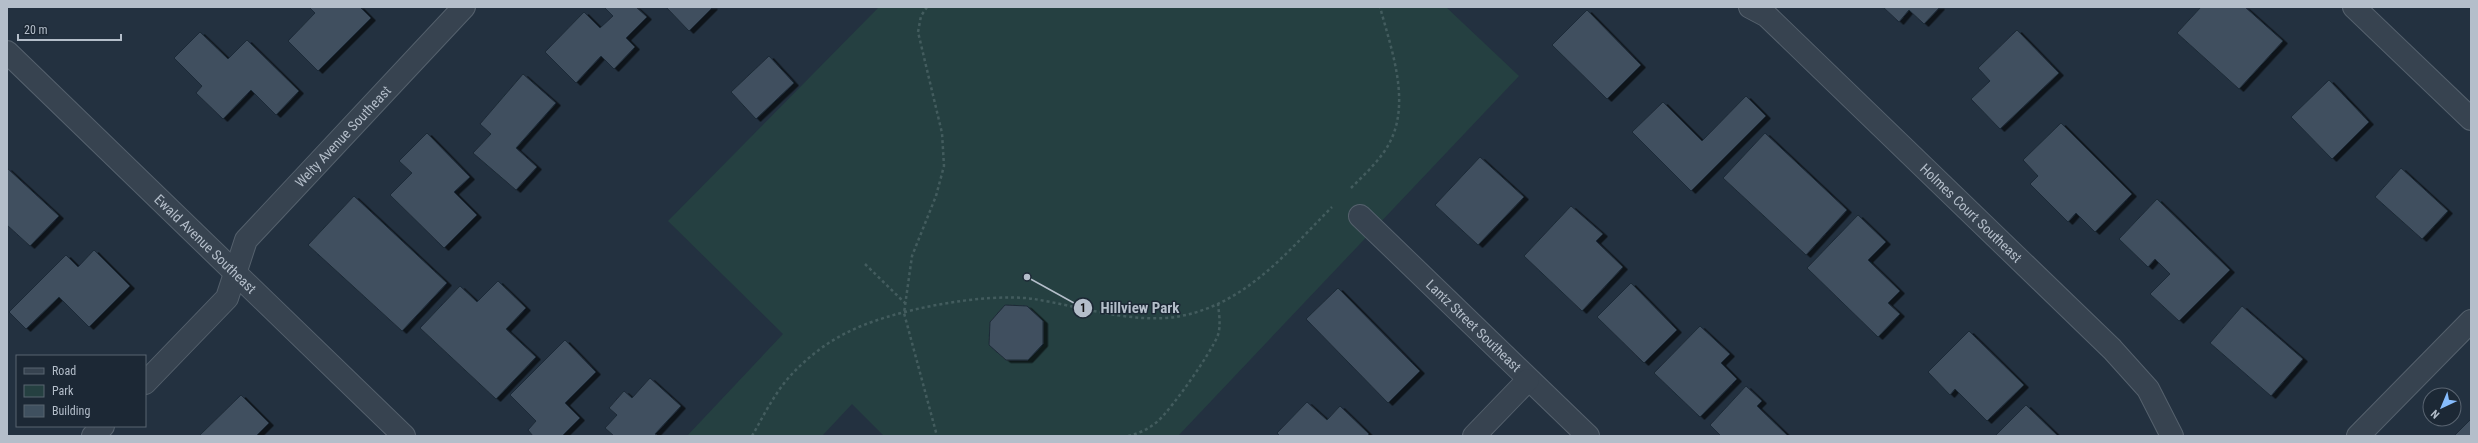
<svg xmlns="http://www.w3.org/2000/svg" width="2478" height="443" font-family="'Roboto Condensed',sans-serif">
<defs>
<filter id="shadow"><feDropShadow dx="4.5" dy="2.5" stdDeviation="0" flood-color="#0009"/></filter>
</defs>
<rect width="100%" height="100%" fill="#233140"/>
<!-- green -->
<path fill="#254041" d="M879,7H1446L1519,76L1178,436H884L852,404L822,436H687L783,334L668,221Z"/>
<!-- building -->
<path fill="#3f505f" stroke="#1e2a37" filter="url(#shadow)" d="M309,7H360L371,18L318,71L288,41L315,13Z
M604,7H636L647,17L626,38L635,47L614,69L601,56L576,83L545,52L584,12L600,28L613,16Z
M666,7H713L689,31Z
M1883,7H1940L1924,24L1909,10L1899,22Z
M2201,7H2245L2283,41L2239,89L2177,33Z
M1587,10L1641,65L1607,99L1552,45Z
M2017,30L2059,73L2000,129L1971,99L1990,81L1978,68Z
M200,32L228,59L247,40L299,91L276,115L251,90L223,119L196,93L202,86L174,58Z
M769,56L794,83L756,119L731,92Z
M523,74L556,103L516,148L537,167L516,190L473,153L491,134L480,124Z
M2329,80L2369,122L2332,159L2291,117Z
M1746,96L1766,116L1691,191L1632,132L1663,102L1702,141Z
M2061,123L2132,194L2095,232L2076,213L2068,222L2030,184L2038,176L2023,160Z
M427,133L470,177L454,192L477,215L444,248L390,195L412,173L399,161Z
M1765,133L1847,210L1806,255L1723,178Z
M1480,157L1524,197L1478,245L1435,205Z
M7,168L59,216L30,246L7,225Z
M2401,168L2448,211L2422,239L2375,197Z
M354,196L447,283L402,331L308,245Z
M2157,199L2230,270L2179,321L2150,294L2170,274L2155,259L2148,267L2119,239Z
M1571,206L1603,234L1596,241L1623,267L1582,311L1524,256Z
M1858,215L1886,242L1868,260L1900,291L1888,303L1900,314L1878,337L1807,268Z
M94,250L130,286L89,327L59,297L26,329L9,312L66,255L78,267Z
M498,281L526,308L506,329L536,357L496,399L420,328L460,286L477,302Z
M1631,283L1677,330L1644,363L1597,317Z
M1338,288L1420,371L1388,403L1306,319Z
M1005,305L1027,306L1043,321V344L1028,360H1006L989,345L990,322Z
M2242,306L2303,359L2271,396L2210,343Z
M1700,326L1730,354L1721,363L1737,379L1700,417L1654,373Z
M1969,331L2024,385L1987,421L1955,389L1950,395L1928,372Z
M565,340L596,372L565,403L580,418L562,436H533L528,430L536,421L510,395Z
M650,378L681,406L655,434L658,436H614L605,428L617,415L609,408L624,391L632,398Z
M1746,386L1762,401L1757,406L1788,436H1721L1710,425Z
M241,395L269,423L256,436H199Z
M1307,402L1327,420L1340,406L1369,434L1367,436H1280L1277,433Z
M2026,405L2058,436H1995Z
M2471,419V436H2454Z"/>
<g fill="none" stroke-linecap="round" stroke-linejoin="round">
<defs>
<g id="minor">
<path id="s1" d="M1750,7L1767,16L2112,349L2148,389L2172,436"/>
<path d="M2354,7L2471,119"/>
<path id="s2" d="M7,52L404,436"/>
<path id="s3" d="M1360,216L1588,436"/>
<path id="s4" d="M145,383L227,298L246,240L464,7"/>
<path d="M93,436L103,426"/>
<path d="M1474,436L1528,380"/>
<path d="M2358,436L2471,321"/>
</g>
</defs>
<!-- minor casing -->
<use href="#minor" stroke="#55616d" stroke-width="24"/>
<!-- path -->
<path stroke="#435c5e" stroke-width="2.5" stroke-dasharray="3 3" stroke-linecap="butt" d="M927,7L921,16L918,32L942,133L944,166L936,196L912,256L904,313L937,436
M1351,188C1363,176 1376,164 1386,149C1413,107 1392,52 1380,7
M865,264L905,303
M752,436C764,415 775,392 792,374C807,358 826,343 846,333C890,310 984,292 1034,299C1078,306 1136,325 1181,316C1247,303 1287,252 1332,207
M1128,436C1140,433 1149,429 1158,421C1173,407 1211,353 1218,335C1221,325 1219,314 1218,304"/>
<!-- minor -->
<use href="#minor" stroke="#374350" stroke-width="22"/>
</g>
<g text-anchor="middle" stroke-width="3" stroke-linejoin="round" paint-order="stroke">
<!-- street labels -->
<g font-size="14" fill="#b4beca" stroke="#1c2835">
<text dy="5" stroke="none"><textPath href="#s4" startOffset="321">Welty Avenue Southeast</textPath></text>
<text dy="5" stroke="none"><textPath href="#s1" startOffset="303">Holmes Court Southeast</textPath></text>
<text dy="5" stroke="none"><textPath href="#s2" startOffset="276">Ewald Avenue Southeast</textPath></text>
<text dy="5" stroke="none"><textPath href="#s3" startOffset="158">Lantz Street Southeast</textPath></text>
</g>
</g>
<!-- callouts -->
<path fill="none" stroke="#b4beca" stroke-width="1.5" d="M1027 277L1083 308"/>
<g fill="#b4beca" stroke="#1c2835" stroke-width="1.5">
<circle cx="1027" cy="277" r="4"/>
<circle cx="1083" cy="308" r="10"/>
</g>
<g font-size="12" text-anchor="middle" font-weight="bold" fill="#111">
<text x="1083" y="312">1</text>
</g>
<g font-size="15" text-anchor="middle" font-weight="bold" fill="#b4beca" stroke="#1c2835" stroke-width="3" stroke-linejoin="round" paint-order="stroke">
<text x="1140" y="313">Hillview Park</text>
</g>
<!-- border -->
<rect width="2478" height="443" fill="none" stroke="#b4beca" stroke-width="16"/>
<!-- legend -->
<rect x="16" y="355" width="130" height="72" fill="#1c2835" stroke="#596471"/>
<rect x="24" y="368" width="20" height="6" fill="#374350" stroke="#596471"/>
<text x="52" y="375" font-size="12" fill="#b4beca">Road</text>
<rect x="24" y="385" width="20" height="12" fill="#254041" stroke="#596471"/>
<text x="52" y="395" font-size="12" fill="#b4beca">Park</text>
<rect x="24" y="405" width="20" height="12" fill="#3f505f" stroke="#596471"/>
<text x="52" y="415" font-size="12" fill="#b4beca">Building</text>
<!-- north arrow -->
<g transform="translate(2442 407) rotate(224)"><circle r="19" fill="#1c2835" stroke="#596471"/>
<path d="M0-3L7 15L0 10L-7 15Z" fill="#86bcfd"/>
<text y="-6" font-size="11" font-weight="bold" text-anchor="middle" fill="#b4beca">N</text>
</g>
<!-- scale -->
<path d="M18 34v6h103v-6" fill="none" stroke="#b4beca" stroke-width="2"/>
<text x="24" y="34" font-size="12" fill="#b4beca" stroke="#1c2835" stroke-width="3" paint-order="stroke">20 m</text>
</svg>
